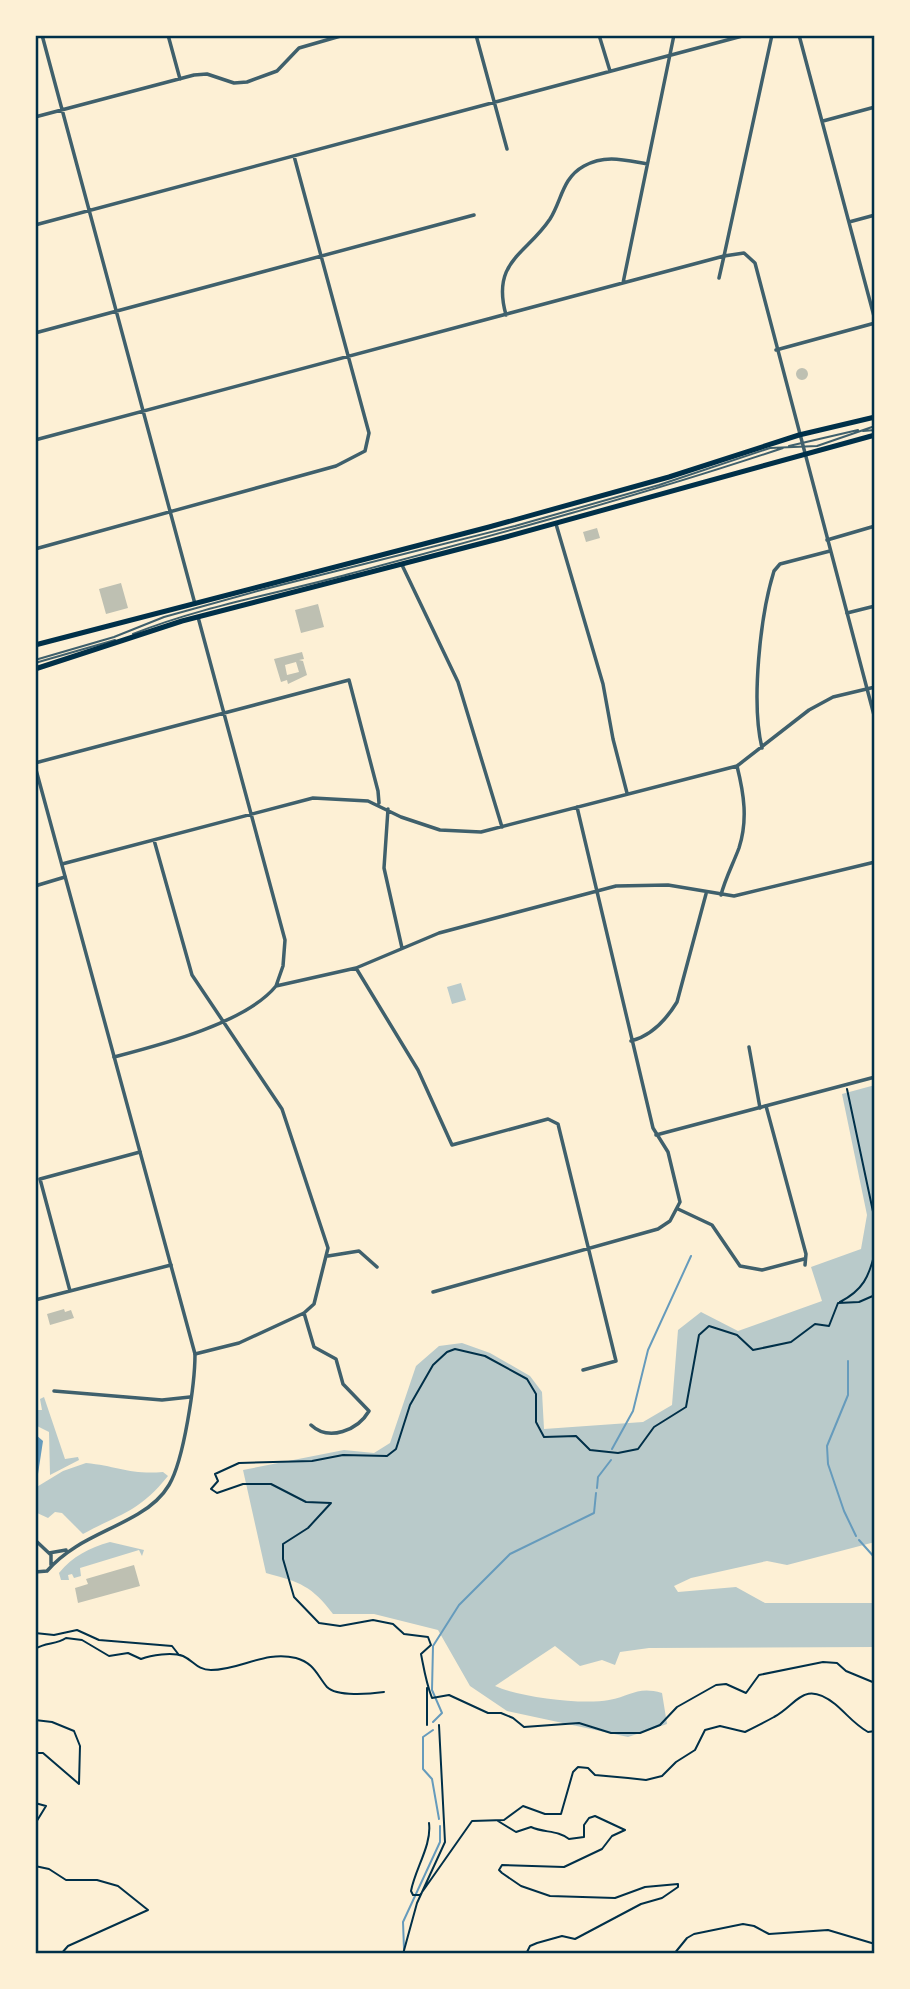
<svg xmlns="http://www.w3.org/2000/svg" width="910" height="1989" font-family="'DejaVu Sans',sans-serif">
<rect width="100%" height="100%" fill="#fdf0d5"/>
<!-- green -->
<path fill="#b9caca" d="M461,983L466,1000L452,1004L447,987Z
M875,1085V1542L787,1565L767,1561L691,1578L674,1586L678,1592L736,1587L765,1603H875V1647L649,1648L620,1652L615,1665L602,1660L580,1666L555,1646L495,1686C519,1697 581,1705 609,1700C632,1696 637,1686 662,1693L667,1724L628,1737L507,1711L470,1686L438,1630L374,1614H333C312,1586 300,1582 266,1573L243,1470L344,1450L374,1453L390,1443L416,1366L439,1346L462,1343L490,1353L530,1376L542,1392L544,1429L643,1422L672,1405L678,1330L701,1312L738,1331L822,1301L811,1267L861,1249L867,1215L842,1094Z
M44,1397L65,1459L78,1457L79,1460L50,1475L49,1432L35,1425V1410H42L40,1399Z
M86,1463C117,1466 131,1475 163,1472L168,1476C138,1513 121,1513 83,1534L62,1513L55,1512L48,1518L35,1512V1488L63,1471Z
M110,1542L144,1550L142,1556L139,1550L80,1568L81,1576L74,1578L72,1574L68,1575L69,1580H61L59,1573C73,1556 89,1548 110,1542Z"/>
<!-- water -->
<path fill="#669bbc" d="M35,1434L43,1441L38,1474L35,1475Z"/>
<g fill="none" stroke-linecap="round" stroke-linejoin="round">
<!-- stream -->
<path stroke="#669bbc" stroke-width="2" d="M848,1361V1395L827,1446L828,1464L844,1511L856,1536
M612,1449L633,1411L648,1350L691,1256
M597,1488L598,1477L611,1460
M859,1540L875,1558
M433,1722L442,1713L432,1690L433,1646L459,1605L510,1554L594,1513L596,1493
M433,1730L423,1737V1769L432,1779L439,1819
M404,1949L403,1922L440,1842V1826"/>
</g>
<!-- building -->
<path fill="#bec0b2" fill-rule="evenodd" d="M796 374a6 6 0 1 1 12 0a6 6 0 1 1-12 0Z
M597,528L600,538L586,542L583,532Z
M121,583L128,608L106,614L99,589Z
M318,604L324,627L301,633L295,610Z
M302,652L304,659L299,660L303,661L307,675L288,684L287,680L281,682L274,659ZM296,662L299,672L287,675L285,665Z
M64,1309L65,1312L71,1310L74,1318L50,1325L47,1314Z
M134,1565L140,1586L78,1603L75,1588L88,1584L86,1579Z"/>
<g fill="none" stroke-linecap="round" stroke-linejoin="round">
<!-- path -->
<path stroke="#003049" stroke-width="2" d="M847,1089L875,1221V1241
M875,1295L859,1302L838,1303L829,1326L815,1324L791,1342L753,1350L737,1335L709,1326L699,1335L686,1407L654,1427L638,1449L618,1453L590,1450L576,1436L544,1437L536,1422V1394L527,1379L485,1356L455,1349L447,1352L433,1365L410,1405L396,1449L387,1456L343,1455L312,1461L239,1463L215,1474L218,1481L211,1489L217,1493L243,1484H271L306,1502L331,1503L308,1528L283,1544V1559L294,1597L319,1623L340,1626L373,1620L393,1624L404,1634L428,1637L431,1645L421,1654C424,1669 426,1683 432,1698L449,1695L488,1713H501L513,1718L524,1727L579,1723L611,1733H640L660,1725L677,1707L716,1685L726,1684L746,1693L759,1675L823,1662L837,1663L846,1671L875,1683
M840,1302C863,1290 869,1277 875,1252
M35,1633L54,1635L77,1630L99,1640L172,1646L179,1655
M35,1649C46,1642 56,1645 66,1638L82,1640L109,1656L128,1653L141,1659C151,1655 172,1652 183,1656C194,1661 197,1670 211,1670C241,1670 265,1650 296,1658C314,1663 317,1675 327,1687C337,1697 370,1694 384,1692
M35,1720L52,1722L74,1731L80,1746L79,1784L43,1753H35
M427,1725V1688
M35,1803L46,1806L35,1824
M498,1821L516,1832L531,1827C544,1833 558,1830 569,1839L584,1837V1825L589,1818L595,1816L625,1830L612,1836L602,1849L564,1867L502,1865L499,1870L502,1873L521,1886L550,1896L615,1898L645,1887L678,1884V1887L662,1898L641,1904L575,1939L562,1936L537,1943L530,1946L526,1954
M429,1823C432,1845 415,1869 411,1891L413,1895H420L472,1821L504,1820L523,1806L545,1814H561L573,1772L578,1767L588,1768L595,1775L628,1778L646,1780L662,1776L676,1762L695,1750L705,1730L720,1726L745,1732C755,1727 765,1722 774,1717C797,1705 803,1679 835,1704C847,1714 854,1724 868,1732L875,1731
M35,1866L49,1869L66,1880H97L118,1886L148,1910L68,1946L61,1954
M403,1954L417,1903L445,1842L439,1725
M674,1954L687,1938L694,1934L743,1924L754,1926L769,1934L828,1930L875,1944"/>
<!-- service -->
<path stroke="#3f606c" stroke-width="2" d="M863,431L875,430
M789,446L858,430
M133,634C203,606 276,594 349,574C494,535 640,496 783,448
M35,660L114,637L164,617L265,589L515,526L659,485L770,448L817,446L875,426
M35,663L115,640"/>
<!-- minor -->
<path stroke="#3f606c" stroke-width="3.5" d="M42,35L195,604
M168,35L180,79
M476,35L507,149
M599,35L610,71
M799,35L875,320
M35,117L194,75L207,74L234,83L247,82L277,71L299,48L344,35
M823,121L875,107
M849,222L875,215
M35,225L746,35
M623,283L674,35
M506,315C491,261 526,255 550,219C562,200 562,178 584,166C605,154 625,160 647,164
M35,333L474,215
M776,350L875,323
M35,440L724,256L719,278
M556,524L603,684L613,739L627,793
M827,540L875,526
M35,549L336,466L365,451L369,433L294,156
M402,565L458,682L502,827
M847,613L875,606
M198,617L285,940L283,966L276,986
M762,748C751,703 760,616 774,571L780,564L830,551
M35,763L349,680L378,791L379,803
M388,809L384,868L402,948
M154,840L192,975L282,1109L328,1248L314,1304L304,1313L239,1343L195,1354
M62,864L313,798L368,801L401,817L440,830L481,832L737,766L809,710L833,697L875,687
M35,886L65,877
M721,895C725,879 733,864 739,848C748,820 744,794 737,766
M356,968L418,1070L452,1145L548,1119L558,1124L616,1361L583,1370
M631,1041C651,1036 666,1020 677,1002L706,894
M749,1047L760,1108
M114,1057C160,1045 246,1023 276,986L356,968L439,933L616,886L668,885L734,896L875,862
M766,1106L806,1254L805,1265
M678,1209L712,1225L740,1266L762,1270L804,1259
M328,1256L359,1251L377,1267
M70,1291L40,1179L140,1152
M433,1292L658,1229L670,1221L680,1202L668,1152L653,1128L577,807
M35,1300L171,1265
M304,1313L314,1347L336,1359L343,1384L369,1411C358,1430 329,1442 311,1425
M54,1391L162,1400L190,1397"/>
<!-- tertiary -->
<path stroke="#3f606c" stroke-width="3.5" d="M772,35L724,256L744,253L755,263L875,719
M35,766L195,1354C195,1383 184,1460 169,1485C162,1497 150,1507 138,1514C106,1533 72,1542 47,1571L35,1572
M656,1135L875,1077
M35,1540L51,1555V1565
M49,1553L66,1550"/>
<!-- primary -->
<path stroke="#003049" stroke-width="5" d="M35,645L489,527L669,477L799,435L875,417
M35,669L182,621L502,538L875,435"/>
</g>
<!-- border -->
<rect width="910" height="1989" fill="none" stroke="#fdf0d5" stroke-width="74"/>
<rect x="37" y="37" width="836" height="1915" fill="none" stroke="#003049" stroke-width="2.5"/>
</svg>
